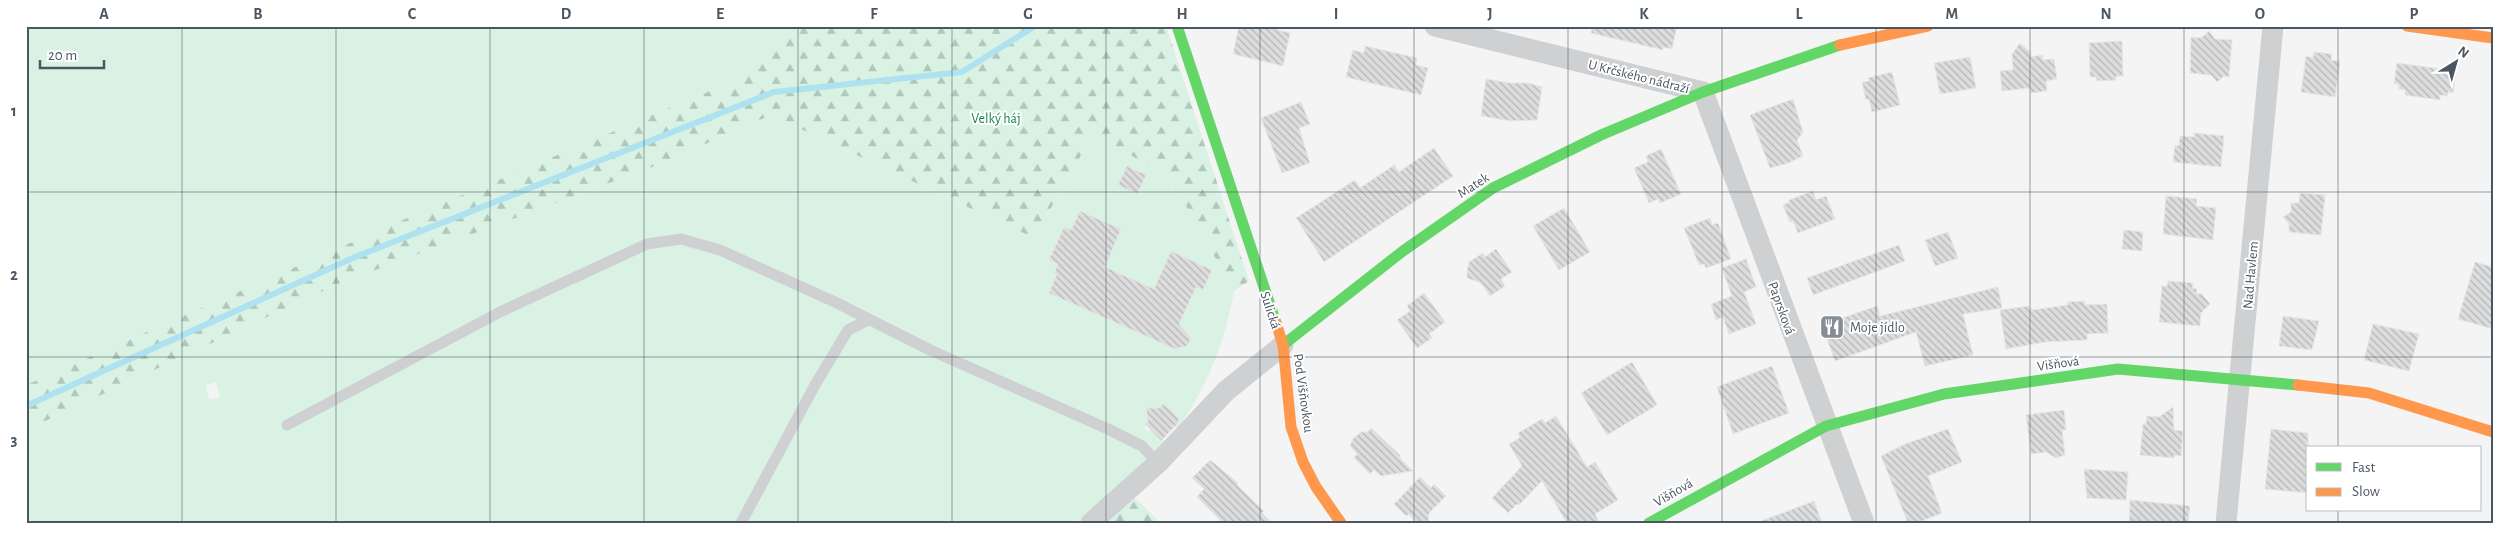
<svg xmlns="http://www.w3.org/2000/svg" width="2519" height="549" font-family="'Alegreya Sans',sans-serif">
<defs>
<pattern id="forest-firs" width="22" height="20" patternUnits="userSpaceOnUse" patternTransform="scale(1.25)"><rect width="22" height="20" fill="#d9f2e3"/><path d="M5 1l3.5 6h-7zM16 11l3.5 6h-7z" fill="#b2c7bb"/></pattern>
<pattern id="building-back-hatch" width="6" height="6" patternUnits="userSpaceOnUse" patternTransform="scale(1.25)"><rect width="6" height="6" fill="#ddddde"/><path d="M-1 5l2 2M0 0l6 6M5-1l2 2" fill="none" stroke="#b5b6b7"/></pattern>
</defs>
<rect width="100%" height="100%" fill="#f4f4f4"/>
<!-- green -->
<path fill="#d9f2e3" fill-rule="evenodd" d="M26,26H793L729,83L26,385Z
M771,115L1034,238L1093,134L1157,170L1180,195L1234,291C1225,342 1207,388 1177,429L1174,427L1178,423V418L1164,404L1158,410L1147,412L1150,420L1144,428L1148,432L1150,430L1160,440H1166L1144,466L1076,523H26V430L338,284L660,164ZM1127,166L1146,175L1137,194L1118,185ZM1080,211L1121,229L1099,279L1119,273L1140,283L1149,301L1212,270L1203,289L1196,287L1178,326L1190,336L1187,346L1180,349L1169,346L1049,293L1057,274L1054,272ZM216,382L220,397L209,400L206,385Z"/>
<!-- forest -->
<path fill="url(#forest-firs)" d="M793,26H1166L1249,281L1234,291L1180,195L1157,170L1093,134L1034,238L771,115L660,164L338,284L26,430V385L412,216L729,83Z
M1135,498L1158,520L1155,523H1107Z"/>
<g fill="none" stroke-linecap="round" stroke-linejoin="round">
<!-- stream -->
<path stroke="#aee2f0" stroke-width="6" d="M26,406L355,257L774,92L962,72L1035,26"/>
</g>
<!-- building -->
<path fill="url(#building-back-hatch)" stroke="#e5e6e7" d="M1239,26H1275L1274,29L1290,33L1283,66L1233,54Z
M1592,26H1677L1672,49L1663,47V50L1591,33Z
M2209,31L2215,39L2232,40L2229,77L2224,76L2217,82L2211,75L2190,73L2191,37L2201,38Z
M2122,41L2123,76H2116V80L2097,81L2096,77H2090L2089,43Z
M2020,43L2031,53V57L2042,55L2043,60L2054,59L2057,79L2046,81L2047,91L2031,93L2030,88L2002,91L2000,71L2013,70L2012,54Z
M1365,46L1417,58L1416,65L1428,68L1421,95L1346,77L1353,50L1364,53Z
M2314,52L2332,54L2331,60L2340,61L2335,97L2301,92L2306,56L2313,58Z
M1970,57L1976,88L1940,94L1934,63Z
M2397,63L2456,71L2453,93L2448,92L2447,96L2440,95V100L2405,95V90L2399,89V84H2394Z
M1892,72L1900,105L1872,112L1869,99L1866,100L1862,82L1869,81L1868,78Z
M1486,79L1509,83H1528L1542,87L1537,120L1511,121L1481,116Z
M1793,99L1803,132L1797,140L1803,156L1786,164L1770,168L1750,115Z
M1301,102L1310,124L1299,128L1310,163L1282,173L1261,118Z
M2194,133L2224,136L2221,167L2173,162L2175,145L2179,146L2180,136L2194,137Z
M1434,148L1453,176L1324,262L1296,218L1355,180L1360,188L1394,165L1399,172Z
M1661,149L1681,194L1660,203L1658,199L1649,203L1634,168L1648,162L1646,156Z
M1127,166L1146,175L1137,194L1118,185Z
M1813,191L1816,200L1826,196L1835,219L1798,233L1793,221L1790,222L1783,205L1790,202L1789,200Z
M2300,193L2325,195L2321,235L2289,232V224L2283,217L2291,212V203H2299Z
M2166,196L2197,199L2196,206L2216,208L2213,240L2163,234Z
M1564,208L1590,252L1559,270L1533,226Z
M1080,211L1121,229L1105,267L1154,289L1171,251L1212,270L1203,290L1196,287L1179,324L1191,338L1187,346L1175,349L1049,293L1057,274L1054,273L1058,264L1049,260L1064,227L1071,230Z
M1710,218L1712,225L1718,223L1731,259L1706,268L1704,264L1699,265L1684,228Z
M2124,230L2143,232L2142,251L2122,249Z
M1948,232L1958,258L1935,266L1925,240Z
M1899,245L1905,261L1813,295L1807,278Z
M1496,249L1512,272L1501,279L1505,286L1490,296L1481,283L1467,278V272L1469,262L1483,253L1485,257Z
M1746,259L1756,287L1744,292L1756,324L1729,334L1723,317L1716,320L1711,304L1732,296L1722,268Z
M2475,262L2493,267V329L2458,319Z
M2168,281L2193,283L2192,288L2197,289L2196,294H2202L2210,304L2201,313L2200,326L2159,322L2162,286H2167Z
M1998,287L2002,308L1963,314L1973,355L1925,366L1916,332L1835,361L1822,325L1877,306L1880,316Z
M1424,293L1445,322L1429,334L1432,338L1417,348L1397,320L1410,311L1407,306Z
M2085,301V305L2107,304L2108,333L2087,334V340L2045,342L2006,349L2000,310L2029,306L2032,310L2068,305V302Z
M2283,316L2319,321L2312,350L2279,346Z
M2373,324L2419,334L2409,371L2364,360Z
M1632,362L1657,405L1607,435L1581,393Z
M1772,366L1789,413L1733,434L1717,387Z
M1164,404L1179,419L1177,424L1161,441L1145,424L1148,421L1146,408H1159Z
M2173,407L2174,430L2183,431L2181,456L2174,455V458L2140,455L2143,424H2146L2147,416L2159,417Z
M2064,410L2066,430H2062L2065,455L2056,458L2046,452L2031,454L2026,415Z
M1556,416L1587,467L1595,462L1618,500L1595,514L1600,523H1567L1542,481L1519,505L1517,504L1508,513L1492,498L1522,466L1509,444L1520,438L1518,433L1542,419L1545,423Z
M1371,428L1401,456L1399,457L1413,471L1381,476L1374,470L1370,474L1354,458L1357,454L1350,446L1353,439L1361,432H1368Z
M1948,429L1962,462L1928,476L1942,513L1917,523H1908L1881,456L1905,444Z
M2271,429L2308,433V493L2265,489Z
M1210,460L1238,483L1237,485L1264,511L1262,513L1272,523H1223L1197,497L1204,489L1192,478Z
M2084,469L2128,472L2126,500L2087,498Z
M1420,477L1431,488L1434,484L1446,496L1429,513L1428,523H1416L1409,514L1406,516L1394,504Z
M2130,500L2190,506L2188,523H2129Z
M1814,501L1822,523H1761V521Z"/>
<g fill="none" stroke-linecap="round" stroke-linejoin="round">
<!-- lane -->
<path stroke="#ced0d2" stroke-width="11" d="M287,425L500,312L647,244L681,239L720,250L837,303L930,350L1108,429L1142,446L1158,463
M741,523L815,385L848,330L868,320"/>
<!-- street -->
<path stroke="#ced0d2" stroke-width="21" d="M1435,26L1703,92L1864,523
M1091,523L1158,463L1226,391L1283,345
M2226,523L2273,26"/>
<!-- fast -->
<path stroke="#63d668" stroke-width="11" d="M1177,26L1276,323
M1283,345L1403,251L1493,188L1601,135L1703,92L1840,45
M1649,523L1826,426L1944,394L2118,369L2298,385"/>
<!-- slow -->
<path stroke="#ff974d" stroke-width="11" d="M2407,26L2493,38
M1840,45L1928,26
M1276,323L1283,345L1291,427L1303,462L1316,487L1341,523
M2298,385L2369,393L2493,432"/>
</g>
<!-- grid -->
<path fill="none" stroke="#4a5661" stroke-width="1" stroke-opacity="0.55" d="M182,26V523M336,26V523M490,26V523M644,26V523M798,26V523M952,26V523M1106,26V523M1260,26V523M1414,26V523M1568,26V523M1722,26V523M1876,26V523M2030,26V523M2184,26V523M2338,26V448M26,192H2493M26,357H2493M2338,510V523"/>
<!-- icons -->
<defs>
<symbol id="restaurant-square" viewBox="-11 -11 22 22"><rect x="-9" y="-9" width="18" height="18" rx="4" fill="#868d94" stroke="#fff"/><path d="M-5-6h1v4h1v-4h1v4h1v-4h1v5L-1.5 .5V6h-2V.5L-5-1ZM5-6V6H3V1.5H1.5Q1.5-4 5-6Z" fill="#fff"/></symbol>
</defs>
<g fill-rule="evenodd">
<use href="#restaurant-square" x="1818" y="313" width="28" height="28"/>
</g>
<g text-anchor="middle" stroke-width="4" stroke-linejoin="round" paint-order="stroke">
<!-- street labels -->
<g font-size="14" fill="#4a5661" stroke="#fff">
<text transform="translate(1639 76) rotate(14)" y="5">U Krčského nádraží</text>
<text transform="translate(1473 185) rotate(-33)" y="5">Matek</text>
<text transform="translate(2250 275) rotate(-85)" y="5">Nad Havlem</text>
<text transform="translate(1782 308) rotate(70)" y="5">Paprsková</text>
<text transform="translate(1271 310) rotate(72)" y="5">Sulická</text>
<text transform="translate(2058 363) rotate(-8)" y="5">Višňová</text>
<text transform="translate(1304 393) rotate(82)" y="5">Pod Višňovkou</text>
<text transform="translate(1673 492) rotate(-30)" y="5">Višňová</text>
</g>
<!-- park labels -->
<g font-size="14" fill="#17864f" stroke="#fff">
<text x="996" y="123">Velký háj</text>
</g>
<!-- poi labels -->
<g font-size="14" fill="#4a5661" stroke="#fff" text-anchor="start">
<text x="1850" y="332">Moje jídlo</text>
</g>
</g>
<!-- border -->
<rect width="2519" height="549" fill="none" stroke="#ffffff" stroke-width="55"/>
<!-- legend -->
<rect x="2306" y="446" width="175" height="65" fill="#ffffff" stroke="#b7bbc0"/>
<rect x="2316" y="463" width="25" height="8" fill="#63d668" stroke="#b7bbc0"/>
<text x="2352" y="472" font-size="15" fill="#4a5661">Fast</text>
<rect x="2316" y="488" width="25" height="8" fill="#ff974d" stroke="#b7bbc0"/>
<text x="2352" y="496" font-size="15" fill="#4a5661">Slow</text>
<!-- north arrow -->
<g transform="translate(2456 62) rotate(37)" stroke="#ffffff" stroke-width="4" paint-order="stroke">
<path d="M0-4L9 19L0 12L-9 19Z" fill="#4a5661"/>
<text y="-8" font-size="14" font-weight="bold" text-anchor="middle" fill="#4a5661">N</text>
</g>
<!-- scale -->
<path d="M40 60v8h64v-8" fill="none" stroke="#4a5661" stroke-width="2.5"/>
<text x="48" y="60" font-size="15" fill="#4a5661" stroke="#ffffff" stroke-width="4" paint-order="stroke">20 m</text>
<rect x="28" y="28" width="2464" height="494" fill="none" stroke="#4a5661" stroke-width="2"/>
<g font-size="16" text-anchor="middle" font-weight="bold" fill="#4a5661">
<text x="104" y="19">A</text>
<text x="258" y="19">B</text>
<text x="412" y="19">C</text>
<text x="566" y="19">D</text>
<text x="720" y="19">E</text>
<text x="874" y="19">F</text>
<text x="1028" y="19">G</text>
<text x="1182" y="19">H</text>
<text x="1336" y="19">I</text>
<text x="1490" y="19">J</text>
<text x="1644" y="19">K</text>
<text x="1799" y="19">L</text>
<text x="1952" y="19">M</text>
<text x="2106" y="19">N</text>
<text x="2260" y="19">O</text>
<text x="2414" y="19">P</text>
<text x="14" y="116">1</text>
<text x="14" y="280">2</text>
<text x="14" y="445">3</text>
</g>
</svg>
